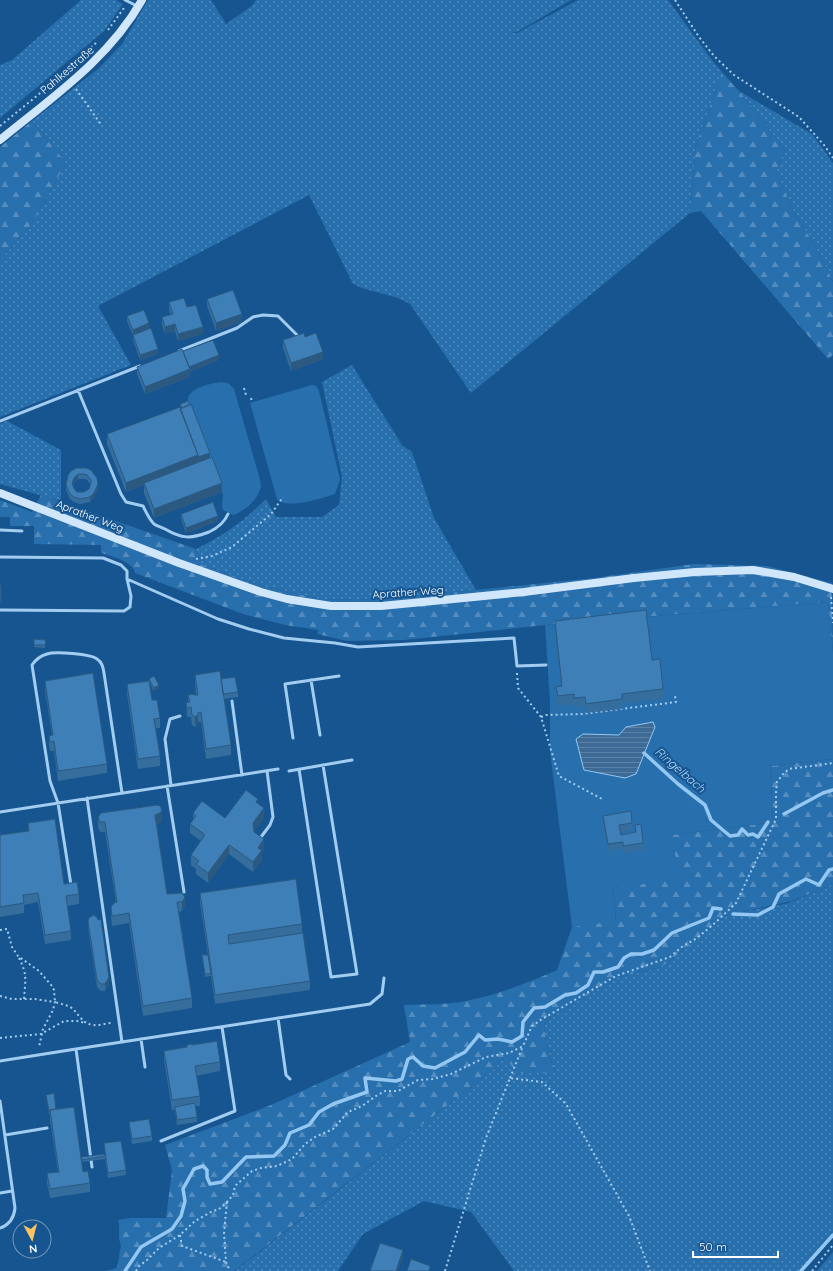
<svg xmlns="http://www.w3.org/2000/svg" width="833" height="1271" font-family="Quicksand,sans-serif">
<defs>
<pattern id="grass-dots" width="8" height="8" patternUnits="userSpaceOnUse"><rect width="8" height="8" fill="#286fad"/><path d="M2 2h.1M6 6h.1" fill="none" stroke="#538cbd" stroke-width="1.8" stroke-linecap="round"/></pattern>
<pattern id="forest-firs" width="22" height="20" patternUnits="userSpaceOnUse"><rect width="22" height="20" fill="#286fad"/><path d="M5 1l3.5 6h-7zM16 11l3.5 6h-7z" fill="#538cbd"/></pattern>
<pattern id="water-rules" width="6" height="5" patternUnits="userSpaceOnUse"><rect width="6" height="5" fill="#3e6b95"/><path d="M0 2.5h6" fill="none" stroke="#5b81a5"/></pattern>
</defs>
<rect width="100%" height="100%" fill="#16558f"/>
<!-- grass -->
<path fill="url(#grass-dots)" d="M81,0H116L123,4L104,31L0,118V65L12,60Z
M148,0H211L226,24L252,6L256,0H571L517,32H510L517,33L578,0H668L711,59L722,72L696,145L690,213L471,393L410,304L398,298L362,288L353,284L309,195L98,306L131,365L0,417V260L29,228L66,163L32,121L99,68L122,44Z
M739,91L812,134L833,163V282L821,256L794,212L776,171L785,150Z
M352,365L402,445L412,452L434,518L476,590L356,600L319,599L254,583L202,565L196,549C223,536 244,521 266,499L276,517H322L339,505L342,477L322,382Z
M7,421L61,450V501L0,484V424Z
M833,884V1234L802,1271H514L471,1212L424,1201L363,1234L338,1271H235L494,1069L505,1057L555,1073C550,1056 543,1039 545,1021L616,978L653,969L666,964L727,915L789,903Z
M833,1252V1271H817Z"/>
<!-- forest -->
<path fill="url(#forest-firs)" d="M722,72L739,91L785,150L776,171L794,212L821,256L833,282V355L828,359L701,211L690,213L696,145Z
M32,121L66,163L29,228L0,260V147Z
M41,495L196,549L202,565L254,583L319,599L356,600L476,590L594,578L694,564L767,566L832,583L833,653L828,602L545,625L404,640L347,641L317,634L318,630L285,625L243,614L135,573C134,562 111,556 101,553V545L34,544V526H10V517H0V500L32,512Z
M833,759V884L792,901L727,915L666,964L653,969L616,978L545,1021C543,1039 550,1056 555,1073H517L505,1057L494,1069L234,1271H106L117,1268L121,1245C117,1237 121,1228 118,1220L130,1218H166L172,1170L165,1145L271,1105L410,1042L404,1005C424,1004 445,1005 466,1001C497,995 527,983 557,970L572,927L616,920L613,888L671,835L773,822L770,766Z"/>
<!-- pitch -->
<path fill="#286fad" d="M221,382L228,383L234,389L259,476C260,479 261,483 261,486C259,499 245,511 233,515L223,510L222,506L223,495L188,404C185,388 209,384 221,382Z
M312,385C316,385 317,387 319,391L339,475L340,480L335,494C323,498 286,510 277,499L250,403Z
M828,602L833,653V759L770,766L773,822L671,835L680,879L613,888L616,921L572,927L550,751V703L545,625Z"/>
<!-- water -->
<path fill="url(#water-rules)" stroke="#94c8f2" d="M653,722L655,727L636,774L625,778L584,770L576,739L583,734L619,735L626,727Z"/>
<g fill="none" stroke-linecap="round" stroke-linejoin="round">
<!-- stream -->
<path stroke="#94c8f2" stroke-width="3.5" d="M644,753L678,784L705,805L711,820L730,836L738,835L742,829L748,835L753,834L758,837L768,822
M784,814L823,793L833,790
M733,914L758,915L773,907L779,894L806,879L819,885L829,870L833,869
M125,1271L141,1247L172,1229L181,1216L185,1201L183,1189L194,1169L203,1166L207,1170V1177L210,1184L222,1182L246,1157L274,1156L285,1145L290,1133L309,1125L319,1112L333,1104L367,1092L365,1078L396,1081L402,1079L408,1059L413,1057L423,1066L435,1068L465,1052L479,1035L485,1040L498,1039L512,1042L522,1036L523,1022L534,1008L545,1007L565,995L576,993L588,985L594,972H603L618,967L624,958L631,954H642L654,950L672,933L709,918L713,908L721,909
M801,1271L833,1235"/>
<!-- path -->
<path stroke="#a2ccf0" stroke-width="2" stroke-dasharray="2 3" stroke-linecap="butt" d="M675,0L699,37L714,56L734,75L799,117L824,145L833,158
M108,30L124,8
M76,89L102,126
M0,126L55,81L97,42
M244,388L246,395
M251,398L252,402
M196,559L212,556L232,547L271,514L283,497
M831,597L833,623
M517,673L518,688L541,717L559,776L604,800
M541,717L546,715L582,714L676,702L675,696
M0,930L7,929L12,947L18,956L39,971L52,986L54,990L55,1002C61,1004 68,1005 73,1009C79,1015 83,1024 93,1025C99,1026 106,1023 112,1023
M19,958C28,975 25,981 24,999
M0,996L12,999H35L55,1002L53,1010L43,1029L39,1047
M0,1038L41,1034L64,1021H77L85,1023
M510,1078L523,1046
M227,1202L224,1233L226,1262L230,1271
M180,1235L182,1246L226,1262
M136,1271L138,1267L147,1260L159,1248L180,1235L195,1221L211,1212L219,1209L227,1202L233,1195L235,1186L252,1171L261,1168L277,1166L292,1159L305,1144L315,1137L333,1129L348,1112L362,1106L376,1096L385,1091H398L418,1080L433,1079L451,1074L486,1057L509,1053L523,1046L532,1026L542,1019L616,976L670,957L683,946L697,938L715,923L736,903L776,819V792L777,782L783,774L789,769L833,763
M445,1271L486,1138L510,1078L542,1082L566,1104L629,1216L650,1271
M812,1271L833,1245"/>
<!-- lane -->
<path stroke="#a2ccf0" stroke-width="3" d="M125,0L137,6
M179,351L237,328L253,317L263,315L278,316L299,337
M78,390L121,494L126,502L143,506C146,512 149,519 154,524C157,526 161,527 165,529C182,539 191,539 209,532C218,528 224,523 228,514
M0,421L140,366
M0,530L22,531
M0,557L103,558L121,565L127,571V579L131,596L130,607L124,611L0,610
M127,579L218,619L249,629L284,638L335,643L358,647L514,638L517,666L546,665
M311,680L320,735
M232,701L242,775
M293,738L285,684L339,676
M299,769L331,977L357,974L323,765
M289,771L352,760
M171,785L165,739L170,719L180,716
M167,786L184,892
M87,798L122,1042
M0,812L278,769
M261,837L270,825L273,817L267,771
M71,885L58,803L50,781L32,665C36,659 40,656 47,654C55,651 91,654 97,659C102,662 103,667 104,673L122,793
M278,1018L286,1075L290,1079
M141,1039L145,1067
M0,1061L76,1049
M0,1101L15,1208C14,1218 9,1225 0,1228
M5,1135L47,1128
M161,1141L235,1111L222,1027
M92,1167L76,1049L370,1004L382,994L384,978
M0,1193L12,1191"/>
<!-- secondary -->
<path stroke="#d0e6fb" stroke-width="8" d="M0,140C51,98 109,59 142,0
M0,493L179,563L261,592L287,599L331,606H381L433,601L524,592L634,578L695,572L753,570L794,577L833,589"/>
</g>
<!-- wall -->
<path fill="#356d9d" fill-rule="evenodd" d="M207,299L242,322L216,331L207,306Z
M169,302L187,307L203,334L178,341L175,331L165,334L162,325V317L171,315L169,310Z
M127,316L149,328L139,332L158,354L140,360L133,340V335L127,321Z
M305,337L323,359L291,371L283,348V340Z
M183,351L219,360L190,372V377L145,394L137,374V367Z
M180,404L210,458L222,492L154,518L144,493V485L126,492L107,444V434L181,408Z
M86,468L98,489L94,498L90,502L80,504L74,502L70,499L66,490V485ZM78,479H85L87,480L91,485L89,489L84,492H77L75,490L73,486L74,483Z
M181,514L218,521L186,533L181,519Z
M555,621L652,660L663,689V699L622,703V709L586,713L585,706L574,707V704L558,706L556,697V687L561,686L555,631Z
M34,639L46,640L45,648L34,647Z
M195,675L221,679L238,692V697L224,699L231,745V755L206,759L201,722H198V724L195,727L192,725L191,717H187L186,703L188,702V695H196L195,684Z
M149,679L159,688L154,691L149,682L152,700L160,718V728H156L160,756V766L138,769L127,694V684L149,681Z
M45,681L107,764V773L58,781L54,751H50L49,745V736L52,735L45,690Z
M258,804L264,818L254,831L264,849L262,853V860L253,872L229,854L208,883L196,874V869L191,865V855L201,841L190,833V824L193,820V813L225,818Z
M603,816L632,823V830L620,832L621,835L635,833V825L643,843V850L623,853V849L608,851L603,823Z
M98,817L162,820L160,823L156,824L167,894L182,893L185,907L182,911L179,912L192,998V1008L143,1016L129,923L112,926L111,916V907L116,903L105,832H100L98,827Z
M28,823L64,884L79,894V904L67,906L71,931V940L45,944L38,902L24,905V913L0,917V835L28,831Z
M200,893L302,924V933L310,981V990L215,1004L211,976L205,977L202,958V955H208L200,903Z
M88,921L109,986H108L105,991H101L97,987L88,928Z
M192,1045L220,1062V1071L196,1076L200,1096V1106H195L197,1117V1122L177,1125L175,1110H172L164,1060V1051L187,1047Z
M46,1095L56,1109L81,1157L105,1154L104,1143L126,1170V1175L108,1178L105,1159L82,1162L83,1172L90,1183V1192L50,1198L47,1183V1173L58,1172L50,1120V1114H49Z
M129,1122L152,1136V1141L132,1144L129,1127Z"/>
<!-- shaded-wall -->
<path fill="#2b5980" d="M242,314V322L216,331V323Z
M149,323V328L133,335V330Z
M175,324V331L165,334V327Z
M203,327V334L178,341V334Z
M158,349V354L140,360V355Z
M323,352V359L291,371V363Z
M219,355V360L190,372V377L145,394V387L189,367Z
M210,453V461L144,483V485L126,492V483L198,455Z
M78,474V479L74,483L72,489V484L74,478Z
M222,483V492L154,518V509Z
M98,484V489L94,498L90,502V497Z
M218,516V521L186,533V528Z
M159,685V688L154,691V688Z
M198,713V724L195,727V717Z
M264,808V818L253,833V823Z
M162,810V820L160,823L155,825V815Z
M264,839V849L262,853V860L253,872V862L258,848Z
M229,845V854L208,883V873Z
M185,897V907L182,911V902Z
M109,978V986H108L105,991V984L108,979Z
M403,1250V1258L398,1271H396Z"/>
<!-- building -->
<path fill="#3e7fb7" stroke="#2b5980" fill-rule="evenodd" d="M233,290L242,314L216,323L207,299Z
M184,298L187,307L196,305L203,327L178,334L175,324L165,327L162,317L173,314L169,302Z
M144,310L149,323L133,330L127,316Z
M151,328L158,349L140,355L133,335Z
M304,333L305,337L316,333L323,352L291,363L283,340Z
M213,340L219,355L189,367L183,351Z
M182,349L190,369L145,387L137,367Z
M188,401L190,405L182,408L180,404Z
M191,404L210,453L198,457V455L180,409Z
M180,407L198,455L126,483L107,434Z
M212,457L222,483L154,509L144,483Z
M76,468H86L91,470L97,478L98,484L94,493L90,497L80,499L74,497L70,494L66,485L68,475L71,471ZM78,474H85L87,475L91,480V483L89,489L84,492H77L75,490L72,484L74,478Z
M213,502L218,516L186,528L181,514Z
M0,585H1V602H0Z
M646,610L652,660L660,659L663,689L622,694V699L586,704L585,697L574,698V694L558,696L556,687L562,686L555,621Z
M34,639L46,640L45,645H34Z
M220,671L231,745L206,749L201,712L198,713V715L195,717L192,715L191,707L187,708L186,703L190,702L188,695L194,694V695H198L195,675Z
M93,673L107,764L58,771L54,741L50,742L49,736L53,735L45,681Z
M154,676L159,685L154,688L149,679Z
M235,677L238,692L223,694L221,679Z
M149,681L152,700H157L160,718L154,719L160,756L138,759L127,684Z
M246,790L258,799L256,802L264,808L253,823L254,832L264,839L258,848L262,850L253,862L229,845L208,873L196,864L199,861L191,855L204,836V834L190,824L196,816L193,813L202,801L225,818Z
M157,805L160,806L162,810L160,813L155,815L167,894L182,893L185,897L182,902H177L192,998L143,1006L129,913L112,916L111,907L114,903L117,902L105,822H100L98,817L101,813Z
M631,811L632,823L619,825L621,835L636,832L635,825L641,824L643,843L623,846V842L608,844L603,816Z
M55,819L64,884L77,882L79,894L66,896L71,931L45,935L38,893L23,895L24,903L0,907V835L29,831L28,823Z
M296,879L302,924L228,935L229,944L303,933L310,981L215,995L200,893Z
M93,915L97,917L98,920L101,919L109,978L108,979L105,984H101L97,980L88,921L89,918Z
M202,955H208L211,974H205Z
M217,1041L220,1062L195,1066L200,1096L172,1100L164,1051L187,1047V1045L192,1044V1045Z
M54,1093L56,1109L50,1110V1111H49L46,1095Z
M195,1103L197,1117L177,1120L175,1107Z
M74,1107L83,1172L88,1171L90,1183L50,1189L47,1173L59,1172L50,1110Z
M149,1119L152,1136L132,1139L129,1122Z
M121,1141L126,1170L108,1173L104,1143Z
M105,1154V1156L82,1160L81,1157Z
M380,1243L403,1250L396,1271H370Z
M411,1259L430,1266L429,1271H407Z"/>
<g text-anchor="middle" stroke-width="4" stroke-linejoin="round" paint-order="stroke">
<!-- street labels -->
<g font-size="11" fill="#fff" stroke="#16558f">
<text transform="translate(67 70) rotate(-41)" y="4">Pahlkestraße</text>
<text transform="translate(90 516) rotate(21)" y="4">Aprather Weg</text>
<text transform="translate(408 592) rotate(-4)" y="4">Aprather Weg</text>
</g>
<!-- water labels -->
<g font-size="12" font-style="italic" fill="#aed5f7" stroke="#16558f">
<text transform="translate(680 770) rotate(41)" y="4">Ringelbach</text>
</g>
</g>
<!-- north arrow -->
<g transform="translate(32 1239) rotate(173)"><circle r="19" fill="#16558f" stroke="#7399bc"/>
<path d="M0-3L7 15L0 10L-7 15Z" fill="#ffc461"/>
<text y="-6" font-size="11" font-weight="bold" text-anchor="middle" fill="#ffffff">N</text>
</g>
<!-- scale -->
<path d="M693 1251v6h85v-6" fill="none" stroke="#ffffff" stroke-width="2"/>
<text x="699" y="1251" font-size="12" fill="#ffffff" stroke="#16558f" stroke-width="3" paint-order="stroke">50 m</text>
</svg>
